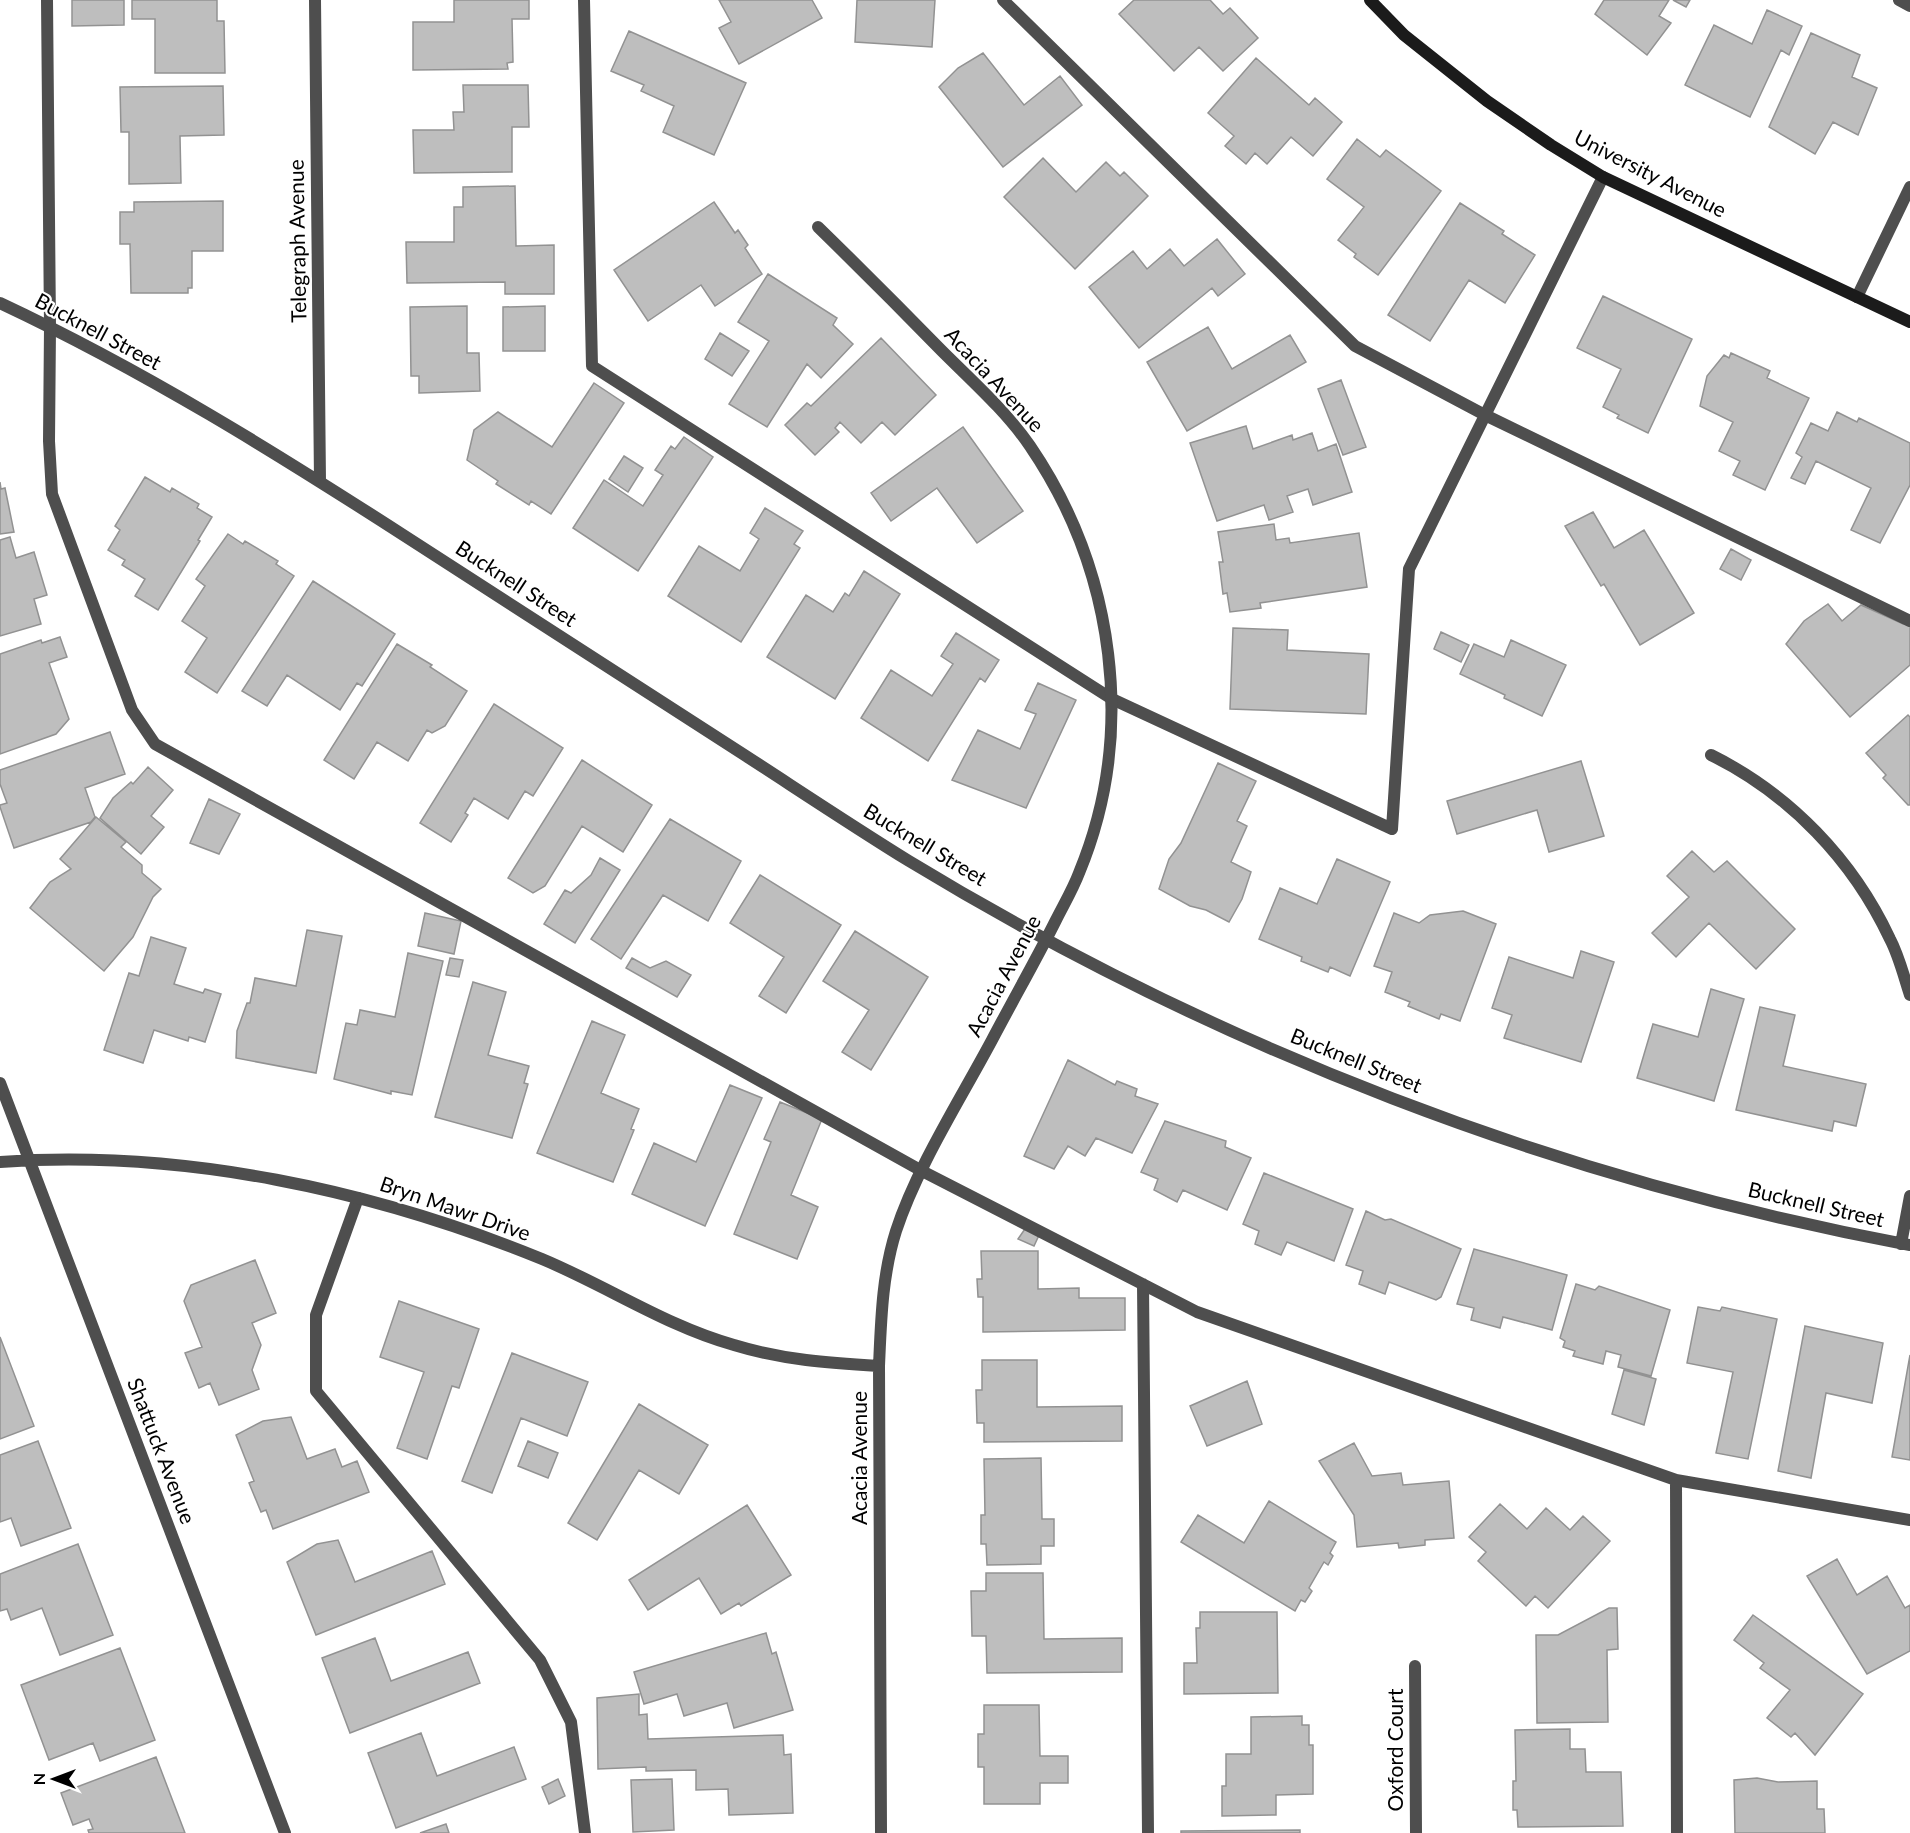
<svg xmlns="http://www.w3.org/2000/svg" width="1910" height="1833" font-family="Lato,sans-serif">
<rect width="100%" height="100%" fill="#fff"/>
<!-- building -->
<path fill="#bebebe" stroke="#929292" stroke-width="1.5" d="M72,0H124V25L72,26Z
M132,0H217V21H224L225,73H155V19H132Z
M454,0H529V19H512L513,62L507,63L508,69L413,70V22H454Z
M719,0H812L822,18L739,64L719,28L731,22Z
M857,0H935L932,47L855,42Z
M1134,0H1210L1223,14L1230,8L1258,38L1223,71L1199,47L1174,71L1119,14Z
M1604,0H1669L1659,16L1671,23L1647,55L1595,14Z
M1673,0H1690L1686,7Z
M1767,10L1802,26L1789,55L1781,50L1750,117L1685,85L1714,25L1752,44Z
M629,31L746,83L714,155L663,132L674,106L641,91L644,85L611,71Z
M1811,33L1860,55L1852,77L1877,88L1858,135L1833,122L1815,154L1769,127Z
M983,53L1024,105L1060,76L1082,105L1003,167L939,87L958,68Z
M1256,58L1309,105L1315,98L1342,122L1313,156L1291,137L1267,164L1255,153L1246,164L1225,146L1234,136L1208,113Z
M463,85H528L529,127H512V172L414,173L413,130H454L453,112H464Z
M223,86L224,135L180,136L181,183L129,184V132H121L120,87Z
M1357,139L1380,157L1386,150L1441,191L1378,275L1354,257L1356,254L1338,240L1364,207L1327,179Z
M1043,158L1076,192L1106,162L1120,176L1124,172L1148,196L1075,269L1004,197Z
M515,186L516,246L554,245V294H505V282L407,283L406,242H454V207H463V187Z
M223,201V251H192V288H188V293H131L130,244H120V212H134V202Z
M714,202L735,233L738,230L748,245L745,248L762,274L715,306L701,285L648,321L614,270Z
M1460,203L1504,231L1502,234L1535,255L1505,303L1469,280L1430,341L1388,315Z
M1217,239L1245,274L1218,296L1212,288L1139,348L1089,287L1133,251L1147,269L1170,249L1184,266Z
M768,274L837,318L833,325L853,344L821,378L807,364L767,427L729,404L769,341L738,322Z
M1603,296L1692,339L1648,433L1617,418L1619,415L1603,407L1621,369L1577,348Z
M467,306V353H479L480,391L419,393V376H411L410,307Z
M545,306V351H503V307Z
M1208,327L1232,369L1290,335L1306,362L1187,431L1147,362Z
M720,333L749,351L732,376L705,359Z
M881,338L936,395L895,435L882,422L861,443L840,422L835,428L839,432L815,455L785,425L807,403L811,406Z
M1731,353L1770,371L1767,378L1809,398L1765,490L1733,475L1740,461L1719,451L1733,422L1700,406L1707,376L1724,355L1729,358Z
M1341,380L1366,447L1343,455L1318,389Z
M594,383L624,403L551,514L531,501L529,505L496,484L498,481L467,460L474,430L498,412L552,447Z
M1837,412L1857,422L1859,418L1910,443V485L1880,543L1851,530L1871,488L1816,461L1805,484L1791,478L1802,457L1796,453L1811,423L1828,431Z
M1246,426L1253,449L1292,435L1293,440L1312,433L1318,451L1336,444L1352,492L1313,505L1308,489L1287,496L1293,512L1269,520L1264,505L1217,521L1190,443Z
M963,427L1023,511L977,543L937,488L891,521L871,493Z
M684,437L713,457L638,571L573,528L604,480L643,506L663,475L655,470L671,446L675,449Z
M624,456L643,468L628,492L609,479Z
M145,477L170,492L172,488L199,504L197,508L212,517L198,540L200,541L158,610L135,596L145,579L122,565L125,560L108,550L120,530L115,526Z
M0,482L1,489L5,488L14,532L0,534Z
M765,508L803,531L794,544L800,548L741,642L668,596L699,546L740,571L759,539L750,533Z
M1593,512L1614,548L1644,530L1694,613L1640,645L1604,584L1601,586L1565,526Z
M1274,524L1276,540L1289,538L1290,543L1359,533L1367,587L1260,603L1261,608L1230,612L1227,593L1223,594L1219,562H1223L1218,532Z
M228,534L243,544L245,541L278,561L276,564L294,576L217,693L185,672L207,638L182,621L205,586L196,579Z
M10,537L16,558L34,552L47,595L34,599L41,624L0,636V540Z
M1731,549L1751,560L1741,580L1720,569Z
M864,571L900,594L835,699L767,657L806,595L833,612L845,593L849,596Z
M313,581L395,634L362,686L357,683L340,710L287,675L267,706L242,691Z
M1828,604L1842,621L1861,605L1903,624L1907,621L1910,625V665L1850,717L1786,644L1804,621Z
M1233,628L1288,630L1287,650L1369,654L1366,714L1230,709Z
M1441,632L1469,645L1461,662L1434,649Z
M956,633L999,660L985,682L980,678L928,761L861,718L891,670L932,696L953,664L941,656Z
M60,637L67,657L49,663L69,719L56,734L0,754V654L41,640L42,643Z
M1511,640L1566,665L1542,716L1504,698L1505,695L1460,674L1474,644L1504,657Z
M397,644L432,665L430,667L467,691L445,726L432,733L427,730L408,761L377,742L354,779L324,760Z
M1038,683L1076,700L1026,808L952,780L978,730L1020,749L1036,714L1025,710Z
M494,704L563,748L533,796L525,791L508,819L474,798L465,813L468,815L451,842L420,823Z
M1908,715L1910,717V805H1908L1883,778L1886,775L1866,753Z
M110,732L125,774L85,788L95,817L91,822L14,848L0,807V805L7,803L0,784V770Z
M582,760L652,805L623,852L582,826L545,886L533,893L508,878Z
M1581,761L1604,836L1549,852L1537,810L1457,834L1447,801Z
M1218,763L1256,781L1237,821L1247,826L1231,862L1251,872L1242,899L1229,922L1206,910L1190,906L1159,889L1169,859L1181,843Z
M148,767L173,790L151,816L164,827L141,854L100,818L113,798L131,782L133,784Z
M209,799L240,814L219,854L190,843Z
M96,817L126,842L121,847L142,865V873L161,889L153,897L133,937L104,971L30,908L50,882L71,869L60,859Z
M670,819L741,861L708,921L663,895L621,959L591,939Z
M1692,851L1714,872L1727,861L1795,929L1756,969L1709,923L1676,957L1652,933L1689,897L1667,876Z
M600,858L620,870L575,943L544,924L565,890L571,893L591,875Z
M1337,859L1390,882L1350,976L1330,967L1328,972L1301,961L1302,957L1259,939L1280,888L1317,904Z
M760,875L841,925L786,1013L759,996L784,957L730,923Z
M1463,911L1496,924L1460,1021L1441,1014L1439,1019L1408,1006L1410,1002L1385,992L1392,972L1374,966L1394,913L1419,923L1430,915Z
M425,913L461,921L454,954L418,946Z
M307,930L342,936L316,1073L236,1058L237,1031L247,1003H250L255,978L296,986Z
M855,931L928,977L871,1070L842,1052L869,1010L823,981Z
M151,937L186,948L174,984L203,993L205,989L221,994L205,1042L189,1037L188,1041L154,1030L143,1063L104,1050L129,973L139,976Z
M1581,951L1614,962L1581,1062L1504,1038L1512,1015L1492,1008L1509,957L1573,978Z
M408,953L443,961L412,1095L391,1091V1094L334,1079L346,1023L357,1025L360,1010L395,1017Z
M450,958L463,960L459,977L446,975Z
M632,958L650,968L666,961L691,975L677,997L626,968Z
M473,982L506,992L488,1055L529,1066L524,1083L528,1084L512,1138L435,1117Z
M1711,989L1744,999L1714,1101L1637,1078L1653,1024L1698,1037Z
M1760,1007L1795,1015L1783,1066L1866,1084L1856,1126L1834,1121L1832,1131L1736,1110Z
M592,1021L625,1035L601,1093L639,1109L631,1129L634,1130L613,1182L537,1153Z
M1068,1060L1115,1085L1117,1081L1137,1089L1135,1096L1158,1104L1132,1153L1096,1138L1085,1156L1068,1146L1054,1169L1024,1156Z
M730,1085L762,1098L705,1226L632,1194L654,1143L696,1162Z
M780,1102L822,1119L791,1195L818,1207L797,1259L734,1234L771,1142L764,1139Z
M1165,1121L1226,1141L1225,1147L1251,1158L1227,1210L1183,1190L1177,1202L1154,1190L1158,1179L1141,1172Z
M1264,1173L1353,1209L1334,1261L1287,1242L1281,1255L1255,1244L1259,1231L1243,1224Z
M1366,1211L1385,1220L1391,1219L1461,1249L1441,1297L1436,1300L1389,1282L1385,1294L1359,1284L1363,1271L1346,1265Z
M1027,1226L1040,1233L1034,1246L1018,1239Z
M1474,1249L1567,1275L1552,1330L1503,1317L1500,1328L1471,1320L1474,1308L1457,1304Z
M981,1251H1038V1289L1079,1288V1298H1125V1330L983,1332V1297H978L977,1279H982Z
M255,1260L276,1313L252,1323L261,1345L252,1370L259,1389L219,1405L210,1383L199,1388L185,1353L202,1347L184,1301L191,1285Z
M1576,1284L1595,1290L1599,1286L1670,1310L1651,1376L1618,1367L1621,1355L1606,1351L1603,1364L1573,1356L1575,1351L1563,1347L1565,1341L1560,1338Z
M399,1301L479,1329L459,1388L452,1386L427,1459L397,1448L424,1372L380,1357Z
M1698,1307L1720,1311L1722,1307L1777,1319L1748,1459L1716,1453L1733,1372L1687,1363Z
M1805,1326L1883,1343L1872,1403L1826,1393L1811,1478L1778,1471Z
M0,1337L34,1426L0,1439Z
M512,1353L588,1382L567,1436L521,1418L492,1493L462,1481Z
M1910,1355V1460L1892,1457Z
M982,1360H1037V1407L1122,1406V1441L984,1442V1423H977L976,1390H982Z
M1624,1370L1656,1379L1644,1425L1612,1414Z
M1247,1381L1262,1424L1207,1446L1190,1406Z
M639,1404L708,1445L679,1494L639,1470L597,1540L568,1523Z
M291,1417L307,1459L335,1449L342,1467L357,1461L369,1492L273,1529L266,1510L261,1512L249,1483L254,1481L236,1435L263,1421Z
M38,1441L71,1528L21,1546L11,1518L0,1522V1455Z
M528,1441L558,1453L548,1478L518,1466Z
M1354,1443L1372,1476L1401,1473L1403,1485L1449,1481L1454,1538L1425,1540V1545L1399,1548L1398,1543L1357,1547L1354,1515L1319,1461Z
M1041,1458L1042,1519H1054V1546H1041V1564L987,1565L986,1544H981V1515H985L984,1459Z
M1269,1501L1336,1542L1330,1553L1333,1556L1328,1565L1324,1562L1309,1588L1312,1591L1305,1602L1301,1600L1295,1611L1181,1542L1198,1515L1244,1543Z
M1500,1504L1527,1529L1546,1508L1570,1530L1583,1516L1610,1541L1548,1608L1535,1596L1526,1606L1478,1561L1486,1552L1469,1537Z
M747,1505L791,1575L741,1606L739,1603L721,1614L699,1578L648,1610L629,1580Z
M338,1540L355,1582L432,1551L445,1584L316,1635L287,1562L317,1544Z
M78,1544L113,1635L60,1655L42,1608L11,1620L7,1609L0,1611V1574Z
M1837,1559L1857,1595L1887,1576L1905,1608L1910,1605V1651L1867,1674L1807,1576Z
M986,1573H1043L1044,1639L1122,1638V1672L987,1673L986,1636H972L971,1591H986Z
M1609,1608H1617L1618,1649L1607,1650L1608,1722L1537,1723L1536,1635H1558Z
M1200,1612H1277L1278,1693L1184,1694V1663H1197L1196,1628H1200Z
M1753,1615L1863,1694L1815,1755L1795,1733L1791,1737L1767,1718L1790,1690L1760,1668L1764,1663L1734,1640Z
M766,1633L772,1654L776,1652L793,1710L734,1728L727,1703L684,1716L677,1694L644,1704L634,1672Z
M375,1638L391,1681L468,1652L480,1683L350,1733L322,1658Z
M120,1648L155,1740L100,1761L93,1743L49,1760L21,1685Z
M639,1694V1715L647,1714L648,1739L783,1735L784,1755L791,1754L793,1813L729,1815L728,1789L696,1790V1770L646,1771V1767L598,1769L597,1698Z
M984,1705H1039L1040,1756H1068V1783H1040V1804H984V1767H978V1734H984Z
M1302,1716V1725H1309V1745H1313V1794L1276,1795V1815L1222,1816V1786H1226V1754H1251V1717Z
M1570,1729V1749H1585L1586,1772H1621L1623,1826L1518,1827L1517,1810H1513V1781H1516L1515,1730Z
M421,1733L437,1776L514,1747L526,1779L396,1828L368,1753Z
M156,1757L185,1833H89L88,1830L93,1829L89,1819L73,1825L61,1793Z
M1757,1778L1778,1782L1817,1781V1809H1824L1825,1833H1735L1734,1780Z
M558,1779L565,1796L549,1804L542,1787Z
M672,1779L674,1830L633,1832L631,1780Z
M446,1824L449,1833H420Z
M1300,1830V1833H1181V1831Z"/>
<g fill="none" stroke-linecap="round" stroke-linejoin="round">
<!-- lane -->
<path stroke="#4e4e4e" stroke-width="12" d="M47,0L50,327L49,441L52,494L132,710L155,744L922,1171L1197,1312L1676,1480L1910,1520
M584,0L592,366L1112,699L1392,829L1409,569L1603,177
M1003,0L1355,346L1485,415L1910,621
M1899,0L1910,6
M358,1198L316,1315V1391L540,1660L571,1722L585,1833
M1143,1284L1148,1833
M1676,1480L1677,1833"/>
<!-- street -->
<path stroke="#4e4e4e" stroke-width="12" d="M315,0L320,481
M818,227C860,268 901,309 942,351C972,381 1006,411 1030,446C1115,571 1137,733 1079,873C1073,889 1064,904 1056,920C1036,960 1013,1000 992,1040C960,1100 917,1167 896,1231C882,1275 881,1321 879,1366L881,1833
M1857,297L1910,187
M0,303C143,370 278,454 411,540C522,612 634,684 746,756C800,791 854,827 909,861C1215,1047 1558,1180 1910,1245
M1711,755C1790,794 1853,860 1890,939C1899,956 1904,977 1910,995
M0,1083L285,1833
M0,1162C183,1149 373,1190 542,1259C607,1286 666,1326 734,1345C783,1360 829,1363 879,1366
M1901,1244L1910,1196
M1415,1666L1416,1833"/>
<!-- secondary -->
<path stroke="#1b1b1b" stroke-width="12" d="M1370,0L1404,35L1487,101L1551,145L1603,177L1910,322"/>
</g>
<g text-anchor="middle" stroke-width="4.5" stroke-linejoin="round" paint-order="stroke">
<!-- street labels -->
<g font-size="21" fill="#000" stroke="#fff">
<text transform="translate(1650 174) rotate(27)" y="7">University Avenue</text>
<text transform="translate(298 241) rotate(-91)" y="7">Telegraph Avenue</text>
<text transform="translate(98 332) rotate(28)" y="7">Bucknell Street</text>
<text transform="translate(994 380) rotate(47)" y="7">Acacia Avenue</text>
<text transform="translate(516 584) rotate(33)" y="7">Bucknell Street</text>
<text transform="translate(925 845) rotate(31)" y="7">Bucknell Street</text>
<text transform="translate(1004 976) rotate(-62)" y="7">Acacia Avenue</text>
<text transform="translate(1356 1061) rotate(22)" y="7">Bucknell Street</text>
<text transform="translate(1816 1205) rotate(13)" y="7">Bucknell Street</text>
<text transform="translate(455 1209) rotate(19)" y="7">Bryn Mawr Drive</text>
<text transform="translate(161 1451) rotate(69)" y="7">Shattuck Avenue</text>
<text transform="translate(860 1458) rotate(-90)" y="7">Acacia Avenue</text>
<text transform="translate(1396 1750) rotate(-90)" y="7">Oxford Court</text>
</g>
</g>
<!-- north arrow -->
<g transform="translate(54 1779) rotate(270)" stroke="#ffffff" stroke-width="4.5" paint-order="stroke">
<path d="M0-4.5L10 22L0 15L-10 22Z" fill="#000000"/>
<text y="-9" font-size="16" font-weight="bold" text-anchor="middle" fill="#000000">N</text>
</g>
</svg>
